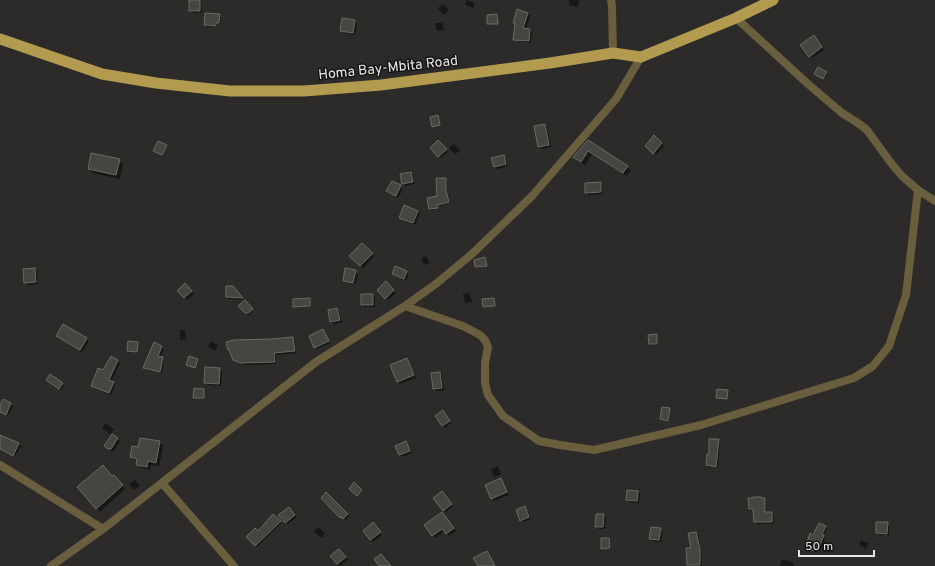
<svg xmlns="http://www.w3.org/2000/svg" width="935" height="566" font-family="Overpass,sans-serif">
<rect width="100%" height="100%" fill="#2c2b29"/>
<!-- shadow -->
<path fill="#0007" d="M190,0H200L201,2L202,13H193L190,11Z
M467,0L475,3L473,8L465,5Z
M569,0H579L578,7L569,5Z
M443,4L449,10L444,15L438,8Z
M528,13L530,16L526,29L530,30L532,32L531,43L517,41L514,39L516,24L514,22Z
M219,15L221,17L220,24H218V27H207L205,25Z
M343,19L355,21L357,24L355,35L344,33L341,30Z
M435,23H442L444,30L437,31Z
M816,39L824,50L812,58L810,56Z
M819,68L828,74L824,79L816,74Z
M545,125L547,127L551,147L541,149L539,147Z
M654,137L664,146L656,155L646,146Z
M438,141L448,152L441,158L431,148Z
M588,141L627,167L631,170L627,176L592,154L585,165L578,161L574,157Z
M454,144L460,151L455,154L449,148Z
M503,156L506,159L508,166L497,169L494,167Z
M119,160L123,164L120,179L92,173L89,169Z
M410,173L413,175L414,184L405,186L403,183Z
M445,179L447,181V192L450,203L438,206L439,209L431,210L429,209L438,197Z
M392,182L403,189L398,198L388,191Z
M600,184L602,186L603,194L588,195L586,192Z
M417,211L420,214L415,225L403,220L401,218Z
M362,244L374,256L363,268L351,256Z
M426,256L430,263L424,265L421,259Z
M35,269L37,271L38,284L27,285L25,282Z
M355,271L358,274L356,284L346,283L344,280Z
M407,272L409,274L406,281L395,276L393,274Z
M386,283L396,293L388,300L378,290Z
M185,284L194,294L187,300L178,291Z
M233,287L244,300L229,299L227,297Z
M469,293L472,302L465,303L463,294Z
M373,295L375,297V307H365L362,305Z
M309,299L310,307L294,306Z
M494,299L495,307H484L483,300Z
M245,301L253,310L248,315L240,306Z
M337,309L339,311L342,322L334,324L331,322L329,311Z
M64,325L89,341L82,352L57,336Z
M180,330H185L186,340L180,339Z
M323,330L330,343L317,349L315,347Z
M656,335L658,344L651,345L650,344Z
M293,338L295,340L296,353L276,355V364L244,365L234,359L228,350Z
M211,341L218,345L215,351L208,347Z
M137,343L138,352L128,351Z
M154,344L164,349L160,358L164,360L162,373L146,370L144,368Z
M111,357L120,363L111,382L115,385L111,395L94,388L92,386L104,372Z
M406,359L409,361L416,378L400,384L398,382Z
M206,368L220,369L222,372L221,386L208,385L205,383Z
M439,373L442,375L444,390L437,391L434,389Z
M47,380L62,383L64,386L61,390Z
M204,390V399L195,397Z
M728,391V399L717,398Z
M3,401L13,406L8,416L0,412V407Z
M670,409L669,421L662,420L661,419Z
M445,414L451,423L445,428L442,426Z
M105,423L114,429L110,434L102,428Z
M112,435L120,441L113,452L107,448Z
M0,436L19,444L21,446L15,457L0,450Z
M719,440L720,441L718,468L708,467L707,465L710,455Z
M159,442L163,446L159,466L151,465L150,470L141,468L137,465L138,461L134,460L131,457L139,448Z
M406,442L412,453L402,457L400,455Z
M498,466L501,474L494,477L491,469Z
M114,476L125,489L100,512L79,487Z
M501,479L509,495L494,501L492,499L486,485Z
M135,480L140,486L134,490L129,484Z
M638,492L640,494L639,503L629,502L627,500Z
M326,494L349,516L346,520L344,518Z
M444,495L453,506L446,512L444,510Z
M764,499L766,501L767,513H771L773,515L774,524H757L755,522L754,511H752L750,509Z
M525,507L527,510L531,519L523,522L521,520Z
M291,510L297,517L288,524L285,522Z
M442,513L456,531L449,536L445,531L435,538L425,525Z
M273,515L281,523L257,547L248,537L258,532Z
M603,515L606,517L605,529H599L596,527Z
M887,523L889,526V535H879L877,533Z
M375,526L382,535L373,542L364,531Z
M318,527L325,533L322,538L314,532Z
M825,527L827,529L823,536L825,538L820,551L817,550L815,552L811,550L809,548L810,545L808,542Z
M660,529L663,532L661,542L652,541L650,538Z
M696,533L698,535L701,553L702,566H689L688,565Z
M602,539L610,540L611,549L602,548Z
M861,540L868,543L866,549L859,545Z
M339,550L348,560L340,566L332,556Z
M782,559L792,562L794,564L793,566H780Z"/>
<!-- building -->
<path fill="#464542" stroke="#6b6a67" d="M189,0H200V11H189Z
M517,9L528,13L523,28L530,29L529,41L513,40L515,23H513Z
M205,13L220,14L219,23H216V26L204,25Z
M497,14L498,24H487V15Z
M342,18L355,20L353,33L340,31Z
M814,35L822,47L809,57L800,45Z
M818,67L827,72L823,79L814,74Z
M438,115L440,125L432,127L430,117Z
M545,124L549,145L538,147L534,126Z
M654,135L662,143L653,154L645,146Z
M438,140L447,149L438,157L430,148Z
M588,140L628,166L623,173L588,151L581,162L573,157Z
M158,141L167,145L162,155L153,151Z
M91,153L120,159L116,175L88,169Z
M504,155L506,164L494,167L491,158Z
M411,172L413,182L402,184L400,174Z
M436,178H446V190L449,202L437,205L438,208L429,209L427,198L437,196Z
M392,181L401,185L396,196L386,191Z
M601,182V192L585,193V183Z
M404,205L418,211L413,223L399,218Z
M362,243L373,253L360,266L349,256Z
M485,257L487,266L475,267L474,260Z
M395,266L407,271L404,279L392,274Z
M35,268L36,282L24,283L23,269Z
M345,268L356,270L353,283L343,281Z
M386,281L394,290L385,299L377,290Z
M185,283L192,291L184,298L177,291Z
M226,286H233L243,298L226,297Z
M361,294H373V305H361Z
M310,298V306L293,307V299Z
M494,298L495,306L483,307L482,299Z
M245,300L253,309L248,313H245L238,306Z
M337,308L340,320L330,322L328,310Z
M63,324L87,338L80,350L56,336Z
M323,329L329,341L314,348L309,336Z
M657,334V344H649L648,335Z
M293,337L295,351L274,353L275,362L241,363L233,360L229,350H228L226,342L234,340L271,339Z
M128,341L138,342L137,352L127,351Z
M154,342L162,346L158,356L163,357L160,372L143,368Z
M111,356L118,360L109,380L114,382L109,393L91,386L98,368L103,370Z
M189,356L198,359L195,368L186,365Z
M407,358L414,375L397,382L390,365Z
M205,367L220,368L219,384L204,383Z
M440,372L442,388L433,389L431,373Z
M50,374L63,383L59,389L46,380Z
M194,388L204,389V398H193Z
M717,389L728,390L727,399L716,398Z
M3,399L11,403L6,415L0,412V405Z
M662,407L670,408L668,421L660,419Z
M443,410L450,421L442,426L435,416Z
M112,434L118,438L111,449H108L104,446Z
M0,435L19,443L13,456L0,449Z
M140,438L160,441L156,463L148,461L147,467L136,465L137,459L130,457L132,446L138,447Z
M709,439H719L716,467L706,465L707,454H709Z
M406,441L410,451L399,455L395,446Z
M103,465L112,476L114,475L123,485L96,509L77,487Z
M501,478L507,492L491,499L485,485Z
M354,482L362,490L357,496L349,489Z
M627,490L638,491L637,501L626,500Z
M442,491L452,504L443,511L433,498Z
M326,492L348,514L343,519L341,517L340,518L321,498Z
M753,497H761L762,498H765V512H772V522H754L753,509H749L748,498H753Z
M525,506L529,517L520,521L516,510Z
M289,507L295,515L285,523L278,515Z
M442,512L454,528L446,534L442,529L432,536L424,525Z
M273,514L281,521L255,546L246,537L255,528L258,531Z
M596,514H604L603,527H595Z
M373,522L381,532L370,540L363,531Z
M876,522H888L887,534L876,533Z
M819,523L826,526L822,534L824,535L818,550L815,548L813,551L808,548L810,543L807,542L810,533L813,535Z
M651,527L661,528L659,540L649,539Z
M696,532L700,550V565H687L686,548H691L688,533Z
M601,538H609L610,548L601,549Z
M339,549L346,557L337,564L330,556Z
M487,551L495,566H478L473,558Z
M381,554L391,566H379L374,559Z"/>
<g fill="none" stroke-linecap="round" stroke-linejoin="round">
<!-- minor -->
<path stroke="#695f3f" stroke-width="8" d="M611,0L612,7L613,53
M736,18L808,84L842,113L858,123L867,130L891,163L902,176L918,190L935,201
M405,306L463,326L480,335L485,340L488,347L485,363V383L488,395L503,416L539,441L560,445L594,450L701,425L854,378L873,366L889,346L906,295L918,190
M0,465L103,529
M162,483L234,566
M51,566L103,529L316,362L405,306L437,283L472,254L532,196L616,99L641,57"/>
<!-- trunk -->
<path stroke="#b29b4e" stroke-width="11" d="M0,39L102,74L156,83L230,91H304L381,85L550,63L613,53L641,57L736,18L773,0"/>
</g>
<g text-anchor="middle" stroke-width="3" stroke-linejoin="round" paint-order="stroke">
<!-- street labels -->
<g font-size="14" fill="#e8e7e5" stroke="#141413">
<text transform="translate(388 67) rotate(-6)" y="5">Homa Bay-Mbita Road</text>
</g>
</g>
<!-- scale -->
<path d="M799 550v6h75v-6" fill="none" stroke="#e8e7e5" stroke-width="2"/>
<text x="805" y="550" font-size="12" fill="#e8e7e5" stroke="#141413" stroke-width="3" paint-order="stroke">50 m</text>
</svg>
